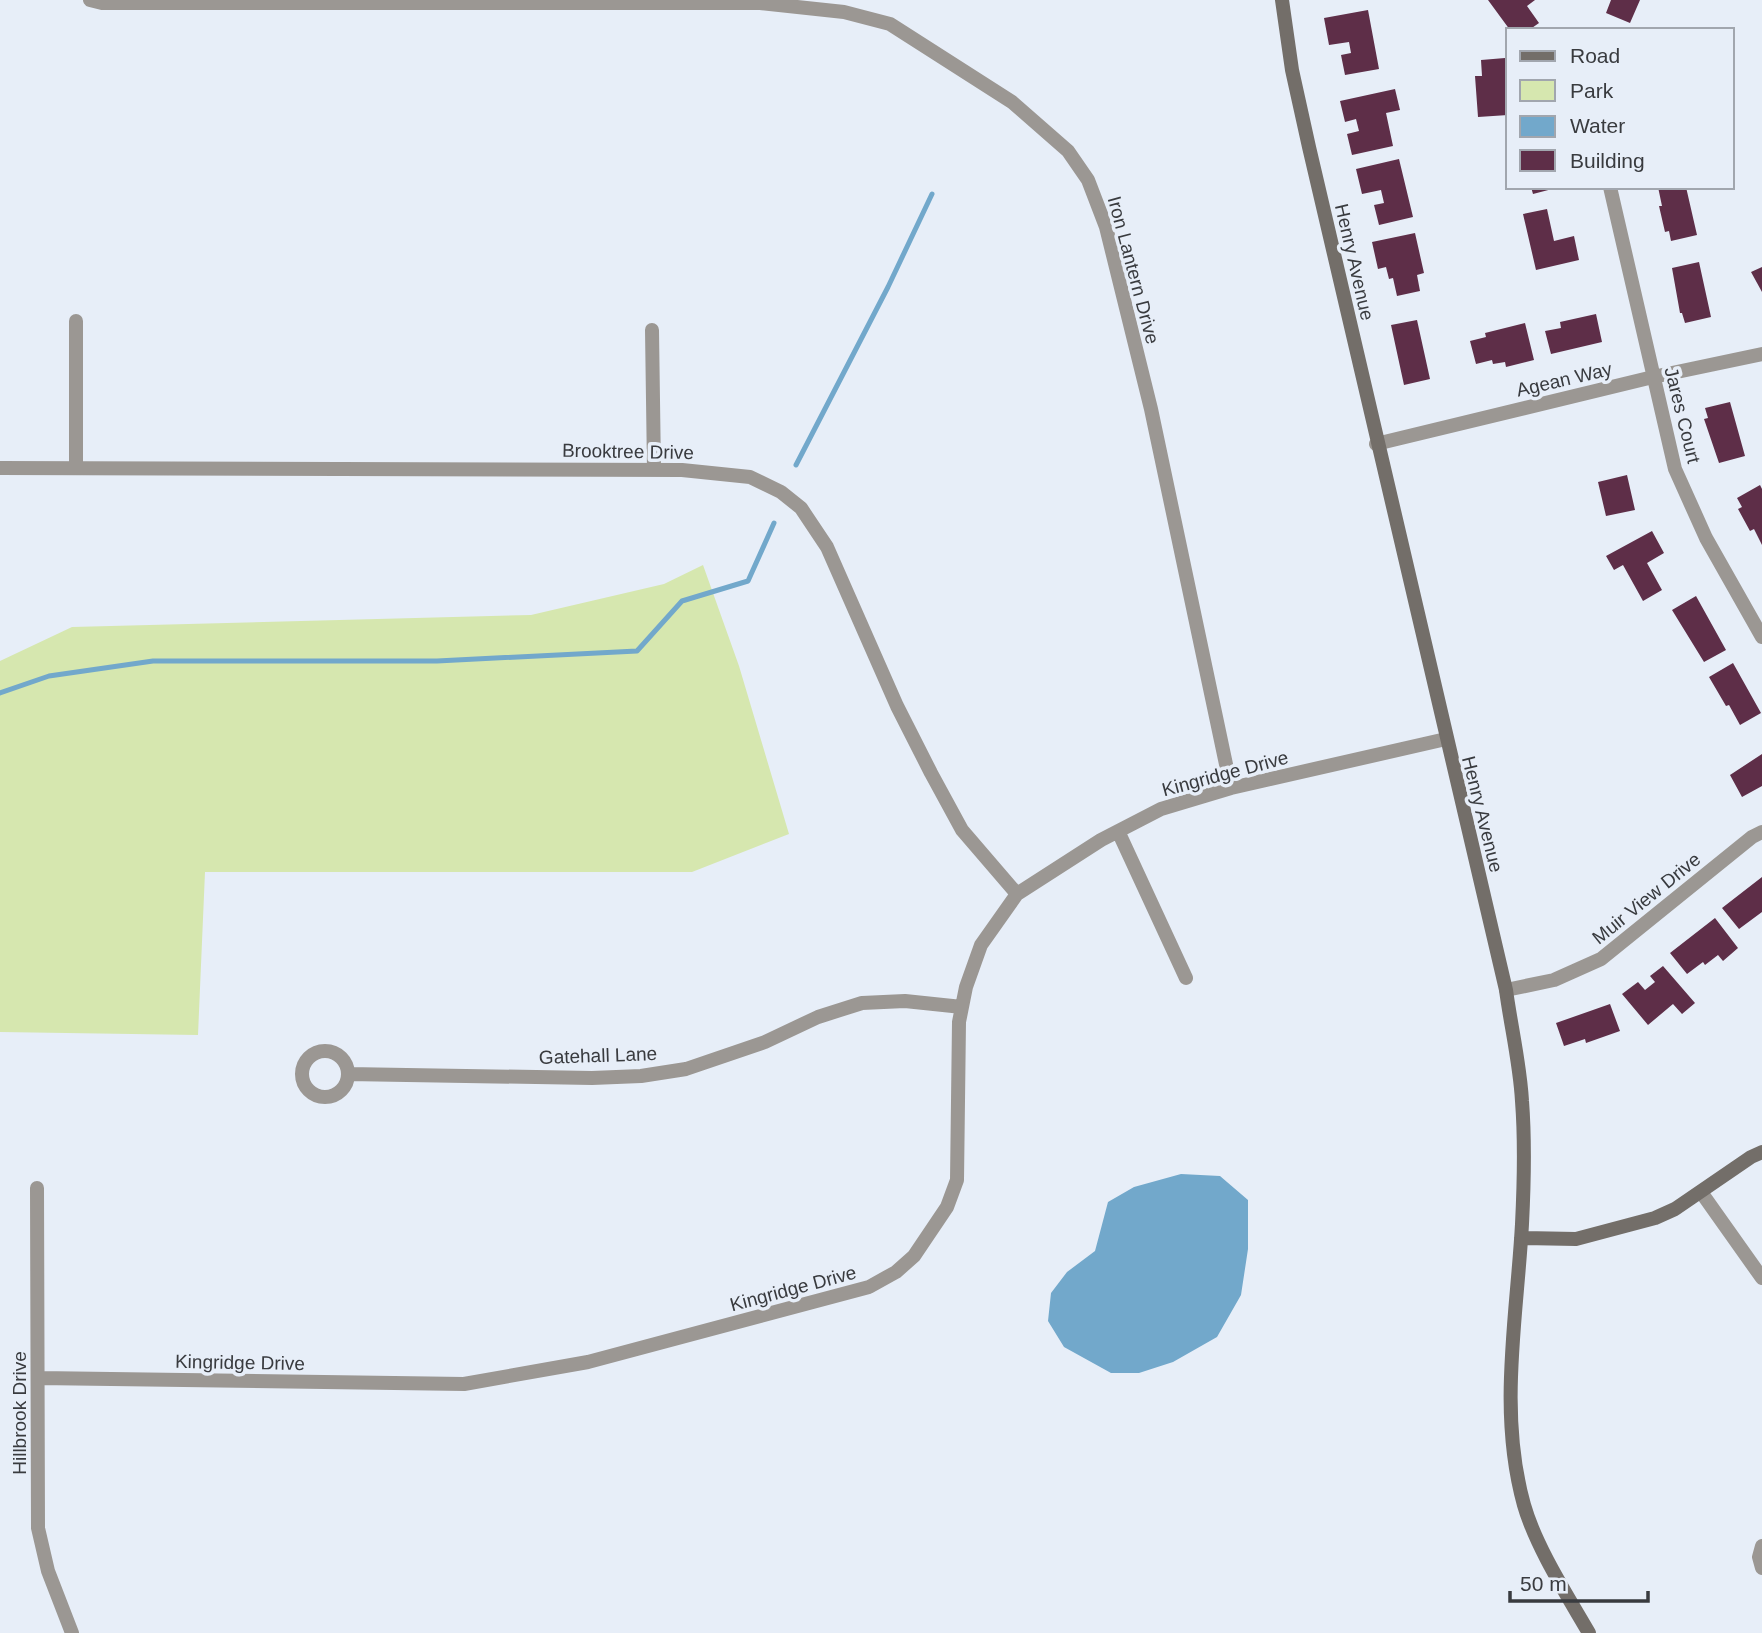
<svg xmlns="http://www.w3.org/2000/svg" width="1762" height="1633" font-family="Helvetica,sans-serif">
<rect width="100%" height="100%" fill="#e7eef8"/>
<!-- green -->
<path fill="#d6e7af" d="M703,565L739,666L789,834L692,872H205L198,1035L0,1032V661L72,627L531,615L664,584Z"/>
<!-- water -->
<path fill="#72a8cb" d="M1181,1174L1220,1176L1248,1200V1249L1241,1295L1217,1337L1173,1362L1139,1373H1111L1064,1347L1048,1321L1051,1293L1067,1272L1095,1251L1108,1202L1134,1187Z"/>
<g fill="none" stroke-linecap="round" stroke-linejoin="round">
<!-- stream -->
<path stroke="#72a8cb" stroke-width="5" d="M796,465L888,287L932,194
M0,693L49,676L153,661H437L637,651L682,601L748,581L774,523"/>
</g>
<!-- building -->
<path fill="#5e2e48" d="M1488,0H1535L1527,6L1539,23L1529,30H1510Z
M1611,0H1640L1630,23L1606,13Z
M1368,10L1379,69L1345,75L1341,55L1351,53L1349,42L1329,45L1324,18Z
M1505,58L1506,75H1508V115L1478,117L1475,76H1482L1481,60Z
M1395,89L1400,110L1386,113L1393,146L1352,155L1347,134L1359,131L1356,119L1345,122L1340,101Z
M1399,159L1413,217L1379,225L1374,205L1384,203L1381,190L1362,194L1356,169Z
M1531,187H1556V188L1533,194Z
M1658,187H1686L1697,235L1671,241L1669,231L1665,232L1659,206H1662Z
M1547,209L1554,241L1574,236L1579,260L1536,270L1523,214Z
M1415,233L1424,273L1417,275L1420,291L1397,296L1393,278L1389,279L1386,267L1378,269L1372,242Z
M1699,262L1711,317L1685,323L1682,313H1680L1672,268Z
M1762,267V292L1751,272Z
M1596,314L1602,342L1551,354L1545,331L1561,328L1560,322Z
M1417,320L1430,379L1404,385L1391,325Z
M1525,323L1534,360L1506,367L1505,362L1493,364L1492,360L1476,364L1470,341L1486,337L1485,333Z
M1730,402L1745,456L1719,463L1704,419L1708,418L1705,408Z
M1627,475L1635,510L1606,516L1598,482Z
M1760,485L1762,489V545L1754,529L1750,531L1738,509L1742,507L1737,498Z
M1652,531L1664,553L1647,563L1662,590L1643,601L1623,565L1614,570L1606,556Z
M1696,596L1726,650L1704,662L1672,610Z
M1733,663L1761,713L1740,725L1729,705L1726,706L1709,677Z
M1762,754V786L1742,797L1730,775Z
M1762,877V912L1739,929L1722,908Z
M1715,918L1738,948L1723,961L1718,955L1705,965L1703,962L1687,974L1670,953Z
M1663,966L1695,1003L1682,1014L1673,1004L1648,1025L1622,994L1638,982L1645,990L1655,982L1650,976Z
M1610,1004L1620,1031L1586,1043L1585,1039L1564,1046L1556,1023Z"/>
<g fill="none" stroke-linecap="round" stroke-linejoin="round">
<!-- street -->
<path stroke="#9b9793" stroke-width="14" d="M90,0L102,3H760L844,12L890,24L1012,102L1068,151L1088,180L1106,227L1151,409L1231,788
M1610,187L1675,469L1706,538L1762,637
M652,330L654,470
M1376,444L1653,377L1762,354
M0,468L682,470L750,477L781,492L801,508L827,547L897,706L931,773L962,830L1017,894
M76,468V321
M1118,831L1186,978
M1506,990L1554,980L1601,959L1752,837L1762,832
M302 1074a23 23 0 1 1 46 0a23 23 0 1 1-46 0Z
M348,1074L592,1078L641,1076L686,1069L765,1042L818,1017L862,1003L905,1001L962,1007
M37,1188L38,1528L48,1571L72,1633
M1701,1192L1762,1278
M39,1378L464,1384L588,1362L869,1287L896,1272L914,1256L947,1207L957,1180L959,1022L966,987L981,945L1017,894L1101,840L1161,809L1231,788L1446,739
M1762,1546L1759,1557L1762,1568"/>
<!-- secondary -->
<path stroke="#736e69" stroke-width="14" d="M1282,0L1292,70L1309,147L1506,990C1511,1027 1520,1064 1522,1101C1525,1140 1524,1185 1522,1224C1517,1317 1498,1412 1524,1505C1536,1547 1567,1595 1589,1633
M1521,1238L1576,1239L1655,1218L1675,1209L1751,1157L1762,1152"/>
</g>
<g text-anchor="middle" stroke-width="7" stroke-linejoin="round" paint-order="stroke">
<!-- street labels -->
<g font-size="19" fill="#393b3f" stroke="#e7eef8">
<text transform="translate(1355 262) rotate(77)" y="7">Henry Avenue</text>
<text transform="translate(1134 270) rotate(75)" y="7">Iron Lantern Drive</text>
<text transform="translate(1564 379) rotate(-13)" y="7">Agean Way</text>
<text transform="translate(1683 415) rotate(76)" y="7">Jares Court</text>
<text transform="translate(628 451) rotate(1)" y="7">Brooktree Drive</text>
<text transform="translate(1225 773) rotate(-15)" y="7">Kingridge Drive</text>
<text transform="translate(1483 814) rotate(76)" y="7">Henry Avenue</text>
<text transform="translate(1646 898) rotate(-39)" y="7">Muir View Drive</text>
<text transform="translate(598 1055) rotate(-2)" y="7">Gatehall Lane</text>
<text transform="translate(793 1288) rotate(-15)" y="7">Kingridge Drive</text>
<text transform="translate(240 1362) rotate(1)" y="7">Kingridge Drive</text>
<text transform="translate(19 1413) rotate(-90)" y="7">Hillbrook Drive</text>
</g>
</g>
<!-- legend -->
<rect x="1506" y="28" width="228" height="161" fill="#e7eef8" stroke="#a1a6ae" stroke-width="2"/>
<rect x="1520" y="51" width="35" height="10" fill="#736e69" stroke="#a1a6ae" stroke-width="2"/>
<text x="1570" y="63" font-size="21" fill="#393b3f">Road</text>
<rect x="1520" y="80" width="35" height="21" fill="#d6e7af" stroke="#a1a6ae" stroke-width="2"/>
<text x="1570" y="98" font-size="21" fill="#393b3f">Park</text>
<rect x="1520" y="116" width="35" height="21" fill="#72a8cb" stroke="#a1a6ae" stroke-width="2"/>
<text x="1570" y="133" font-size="21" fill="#393b3f">Water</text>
<rect x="1520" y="150" width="35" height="21" fill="#5e2e48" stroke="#a1a6ae" stroke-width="2"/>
<text x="1570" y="168" font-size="21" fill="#393b3f">Building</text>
<!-- scale -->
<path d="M1510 1591v10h138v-10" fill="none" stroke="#393b3f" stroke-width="3.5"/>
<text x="1520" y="1591" font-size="21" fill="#393b3f" stroke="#e7eef8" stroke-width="5" paint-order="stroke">50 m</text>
</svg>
